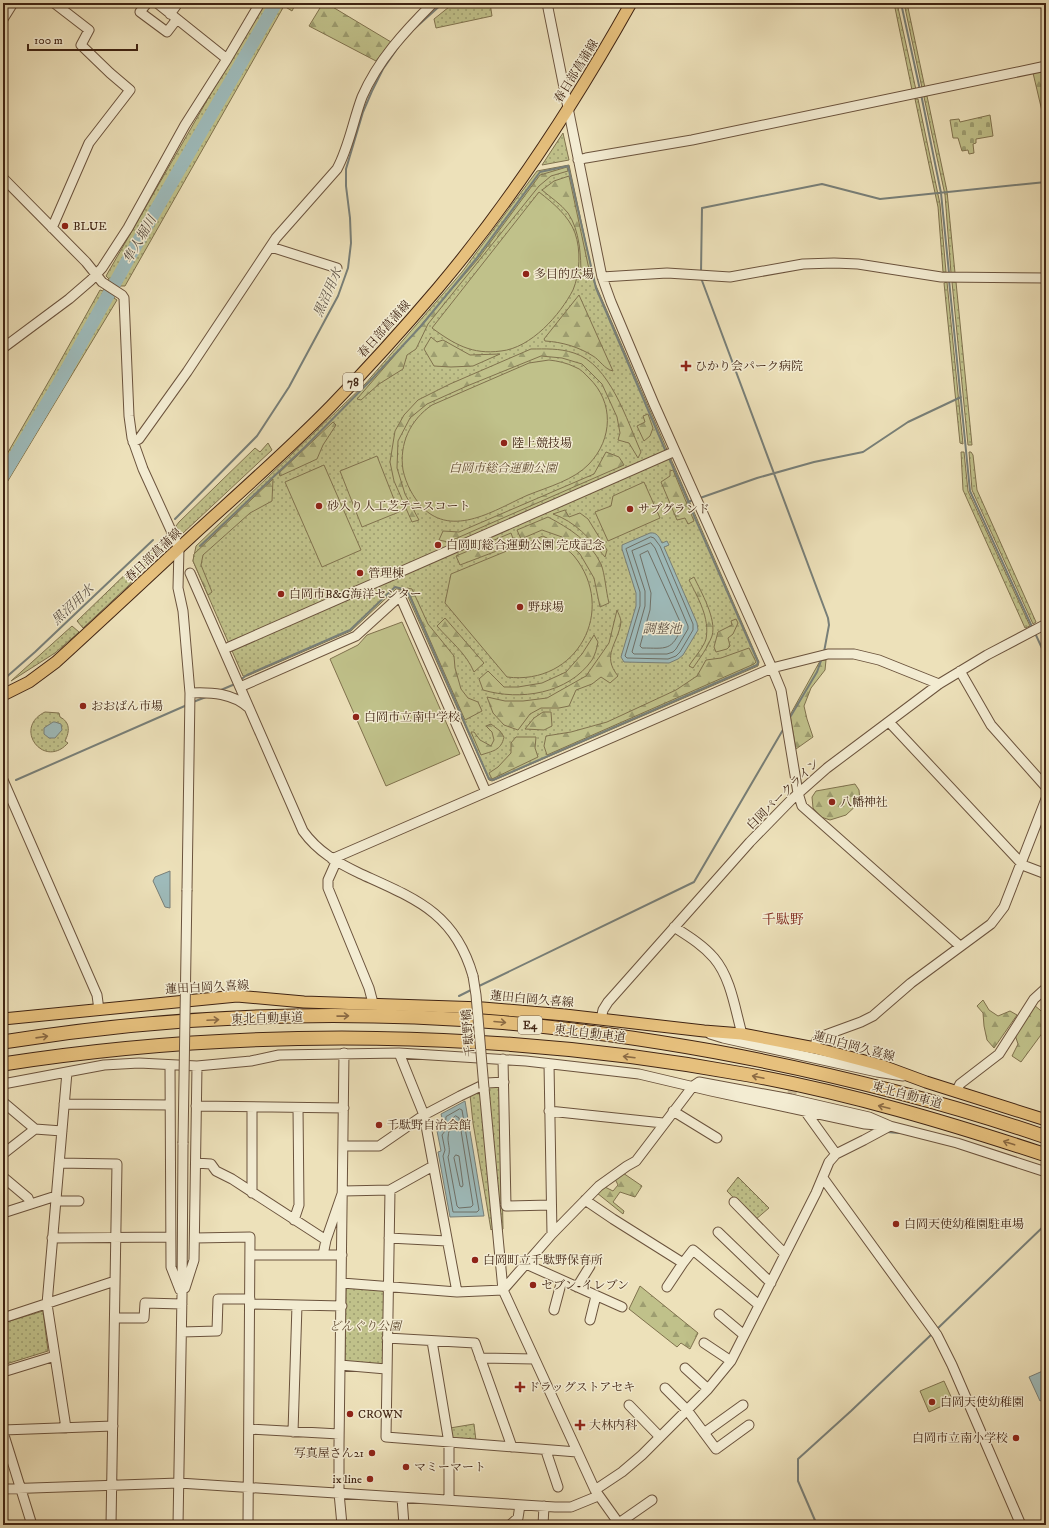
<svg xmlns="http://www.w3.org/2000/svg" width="1049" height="1528" font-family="'IM FELL DW Pica','Noto Serif JP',serif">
<defs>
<pattern id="green-dots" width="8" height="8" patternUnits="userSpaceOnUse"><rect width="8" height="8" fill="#c0c18a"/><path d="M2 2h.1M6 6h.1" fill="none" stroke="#9d9d70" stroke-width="1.8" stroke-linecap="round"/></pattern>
<pattern id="forest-firs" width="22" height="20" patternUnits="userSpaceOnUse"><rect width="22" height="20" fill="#c0c18a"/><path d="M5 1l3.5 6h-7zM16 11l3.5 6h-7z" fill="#9d9d70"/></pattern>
<pattern id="cemetery-stones" width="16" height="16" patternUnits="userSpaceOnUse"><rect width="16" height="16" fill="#c0c18a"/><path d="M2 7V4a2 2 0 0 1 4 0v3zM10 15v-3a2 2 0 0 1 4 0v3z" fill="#9d9d70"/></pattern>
</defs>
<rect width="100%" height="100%" fill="#ede1ba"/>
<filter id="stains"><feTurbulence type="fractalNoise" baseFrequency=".005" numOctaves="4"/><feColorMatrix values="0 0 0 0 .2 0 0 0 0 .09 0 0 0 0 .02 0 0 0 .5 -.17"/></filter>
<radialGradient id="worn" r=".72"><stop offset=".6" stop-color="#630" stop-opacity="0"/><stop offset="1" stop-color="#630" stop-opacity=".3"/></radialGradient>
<!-- green -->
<path fill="url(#green-dots)" stroke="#80724e" d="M263,3H271L247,46L229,73L26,431L3,466V461L53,374L100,290L103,291L109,279L106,276Z
M279,3H296L292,11L284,6L125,286H120L114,298L117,300L3,489V483L55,395Z
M454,3H490L492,16L436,28L434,19Z
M894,3H897L916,90H912Z
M904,3H907L925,88H922Z
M927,96L947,191L955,273H951L945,195L924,97Z
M915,99H918L940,204L946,272H943L938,207Z
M563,133L569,160L542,165L544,162Z
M569,165L594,281L759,662L758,666L492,781L489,780L405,590L396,589L351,631L247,676H243L193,561L196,546L365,384L462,272L537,171Z
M947,282L963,444L960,443L944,283Z
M952,282H956L972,445H968Z
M268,443L272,450L182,534L179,532L176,526L179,522L255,448L260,452Z
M961,452H964L968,491L1030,626L1025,628L963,490Z
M969,452H971L973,455L977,490L1036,622L1033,624L972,490Z
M167,534L171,542L148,563L128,586L83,628L77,621Z
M72,626L79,632L55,653L11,681Z
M45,712L59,713L60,717C70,722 70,731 65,741L68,743C44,770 12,728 45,712Z
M488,1086H498L500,1087L503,1229L500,1232Z
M481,1090L494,1227L491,1230L473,1123L470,1095Z
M738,1177L769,1208L755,1220L727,1191Z
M348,1288L381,1289L384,1293V1362L381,1365L347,1363L345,1360L346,1289Z
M43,1311L48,1351L3,1365V1323Z
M474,1424L476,1441L452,1438L450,1428Z"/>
<!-- forest -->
<path fill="url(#forest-firs)" stroke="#80724e" d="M323,3H326L391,42L376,61L309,26Z
M1046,70V128L1033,73Z
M567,167L568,171L551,176L539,186L428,324L416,349L407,355L403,369L379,384L361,400L357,399L478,259L540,175Z
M569,176L590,274L581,277C581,256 580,231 568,213C561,204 550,197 542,190L554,181Z
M579,295L613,371C604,369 600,360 593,356C579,347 562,342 545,341L544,339Z
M431,337L437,342L443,340L470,355L500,354L473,366L451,367L434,366L424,349Z
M531,349C545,349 559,348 574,353C610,364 627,421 641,452L638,458L629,443L618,440L620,433L617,417L602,384L582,364L562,358L541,356L467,386L427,404L410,418L398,441L397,468L405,494L419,520L412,522L394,481L390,462L395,431L404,415L418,400L450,384Z
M648,414L653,428L650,436L644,441L637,426L645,422L643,416Z
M333,422L336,425L323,445L317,459L280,476L279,473Z
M606,452L619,457L624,465L448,542L439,540L443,531L459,532L594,474Z
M673,470L694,521L688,524L685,518L677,520L661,482L670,476V471Z
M273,479L272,501L250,513L203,555L201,565L212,592L208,595L193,561L194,554Z
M565,510L569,517L580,513L588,519L607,550L605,557C589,538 576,522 553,514Z
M548,517C569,528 590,541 601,564C605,574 606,592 609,603L600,607L594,578L580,554L562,537L542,530L521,539L517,530Z
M511,533L515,544L460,565L456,556Z
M694,577C701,592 717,619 712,636C708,647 700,658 693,668L689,666C693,659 704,647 706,639C710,618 698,598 689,580Z
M407,588L412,589L428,624L454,656L455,668L461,689L468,698L478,702L482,711L465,720Z
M617,610C618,613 621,618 621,622C618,644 601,655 618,676L610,683L601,677L592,684L576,690L569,706L559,708H541L530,714L518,730L504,725L493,713L487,697L505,701H523L547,698L586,676L609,643Z
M445,618L484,663L474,672C466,653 450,641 437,626Z
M736,619L738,623L733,634L728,638L730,646L727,649L716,652L714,647L718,632L732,625L731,621Z
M594,635L598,642C597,648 595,655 592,660C568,694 520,701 483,690L479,679L488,671L504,687H518L542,683L566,672L582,654Z
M749,648L756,662L754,664L547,755L544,746L546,736L571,732L607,722L676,690L697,676L706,660L721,658Z
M826,660L825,670L811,688L804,706L807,719L813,737L796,749L790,715L820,661Z
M543,712H551L552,726L544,730L525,729L534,718Z
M491,724L500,731L504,737C501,751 492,751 481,755L471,732H474L480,740L491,746L494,740L492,732L486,726Z
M516,737H536L535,748L538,757L492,779L489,773L498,767L511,753V743Z
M855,784L859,790L860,802L846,815L830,820L821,817L813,808L812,797L816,791Z
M983,1000L989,1010L998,1016L1010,1011L1017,1015L994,1048L987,1040L984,1026L983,1013L977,1006Z
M1034,1005L1046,1015V1028L1021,1062L1012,1056L1018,1044L1015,1035Z
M623,1173L642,1186L635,1197L620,1192L613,1202L624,1211L623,1214L597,1193L605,1187L613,1191L618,1185L615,1179Z
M640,1286L698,1333L690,1349L681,1343L677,1347L629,1309Z"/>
<!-- cemetery -->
<path fill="url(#cemetery-stones)" stroke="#80724e" d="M990,115L993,136L976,139V143L973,144L974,153L969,154L968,150L962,151L958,138H953L950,120L959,119L960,122Z"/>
<!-- pitch -->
<path fill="#c0c18a" stroke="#80724e" d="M539,192C553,203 569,216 575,233C581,250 580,273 573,290C560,315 531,348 501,351C472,355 454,344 432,328Z
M549,360C558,361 567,363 575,367C581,369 585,374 589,378C614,402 613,439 589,464C574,480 548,487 528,495C496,509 453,539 422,507C413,497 406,484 403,470C399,444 410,420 432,405L529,363Z
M377,456L399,512L362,527L340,471Z
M324,465L361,550L322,567L285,482Z
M644,482L660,518L608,541L595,512L611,506L613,496Z
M543,536C554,542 566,547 574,556C618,610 577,686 507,677L445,603L451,574Z
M402,622L460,754L386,786L330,659L358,645L367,635Z
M944,1381L953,1401L929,1412L920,1391Z"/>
<!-- water -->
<path fill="#9ebbbb" stroke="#787f78" d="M650,533C657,532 659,537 662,543L667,541L669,545L664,547L697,623L698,630L683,655L678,659L669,663L624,662L621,657L636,606V593L622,549V545Z
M53,722H55L61,724L62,730L55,738H49L44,734V728Z
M170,871V908L165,907L153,881L155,877Z
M465,1101L484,1216L450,1217L438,1152L441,1151L437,1131L441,1130L440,1123L443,1122L441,1114Z
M1045,1370L1046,1373V1398L1040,1401L1029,1377Z"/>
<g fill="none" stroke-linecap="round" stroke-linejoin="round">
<!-- shore -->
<path stroke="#6f7067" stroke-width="1" d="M651,537L654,538L660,546L693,624V630L680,652L676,656L668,659L627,658L625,656L640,606V592L626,549Z
M651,543L655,548L688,626V629L676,649L673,652L667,654H634L632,652L645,606V591L632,551Z
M648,551L682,626C672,652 666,648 642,648L640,646L650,610L651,593L640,555Z
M460,1109L462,1110L479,1210L477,1212H453L443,1156L445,1150L442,1135L445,1131L446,1117Z
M456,1116L459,1118L473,1205L471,1207L459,1208L457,1206L448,1157C451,1150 448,1145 448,1138C448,1132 451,1126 452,1119Z
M456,1155L459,1156L463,1185L462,1187L460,1186L454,1158Z"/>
<!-- stream -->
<path stroke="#787f78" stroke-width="2" d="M901,3L920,90
M414,29L443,3
M921,94L941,193L949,273
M701,273L702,208L822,184L880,199L1046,182
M701,278L828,618L829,625L824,652
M949,280L970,491L1033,629
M669,458L688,501
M700,498L757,478L814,462L863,452L908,422L961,397
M175,519L257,436L289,387L338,296L348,268L351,243L350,218L346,186V169L363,112L372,91L383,69L399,46
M200,546L305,447L370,381L421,326L476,259L540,172L568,166L596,288L666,452
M1035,633L1046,657
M3,680L35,652L153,540
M240,680L247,675L350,630L395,587L407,590L489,779L493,780L757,665L758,662L688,502L693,500
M221,690L235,684
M193,702L206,697
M789,719L817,672L822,658
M16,780L187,705
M477,987L694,882L784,728
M459,996L473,989
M887,1132L899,1133
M936,1330L1046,1224
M817,1525L798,1481V1459L851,1411L933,1333"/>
<!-- river -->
<path stroke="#9ebbbb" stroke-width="13" d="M3,476L59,383L153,215L276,3"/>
<!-- minor-tunnel -->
<path stroke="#cabb99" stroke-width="9" stroke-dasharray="9 4.5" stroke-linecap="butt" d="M791,1099L799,1054"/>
<defs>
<path id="minor" d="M147,3L140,12L167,32L177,19
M157,3L227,59
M547,3L602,277L611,302L654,404L772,668L781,690L798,793L802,806L960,946
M170,14L178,3
M3,19L13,3
M578,160L586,158L692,140L1046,66
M3,178L86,262L102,282L122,295L124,298L129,416L132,438L143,469L179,548L178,588L183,611L190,693L187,890
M52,228L89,143L130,90L110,73L81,45L89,30L54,3
M271,247L337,268
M602,277L667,273L730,277L803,264L834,263L858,264L941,277L1046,278
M3,348L69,299L91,280L102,268L128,228L185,125L227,59L260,3
M133,442L139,439L187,372L276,238L337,169C349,147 353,121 362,97C378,60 405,31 433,3
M190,573L303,831C318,852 338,863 361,874C416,899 455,913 473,976
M229,647L671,453
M960,671L991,725L1046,787
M240,687L356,636L400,596L486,792
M190,693C211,692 233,693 249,708
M889,722L1021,863L1025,866L1046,874
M3,780L97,995L99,1010
M332,859L772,668L828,654H854L879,660L939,684
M336,862L328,880V888L369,988L373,1003
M674,927C688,936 703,945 714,958C731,978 735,1009 742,1034
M601,1019L603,1010L608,1002L750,842L792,799L827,768L939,684L987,655L1046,624
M710,1034L723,1038L877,1072L903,1076
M815,1048L816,1042L820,1037L861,1022L873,1016L911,983L991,924L1004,907L1046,799
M399,1053L424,1115L457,1292
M503,1059L506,1206L551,1205
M549,1064L552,1234
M170,1065L171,1267L180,1290
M3,1084L104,1065L139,1063L197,1066L251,1061L279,1055L399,1053L526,1061L639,1074L711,1091L865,1124L890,1126
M484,1088L503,1290L595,1490L620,1525
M956,1092L960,1084L999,1054L1034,999L1046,988
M3,1102L35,1129
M64,1104L170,1105
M196,1106L344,1108
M549,1111L663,1123
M673,1111L717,1138
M805,1111L836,1154
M344,1146H379L424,1115L460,1096L487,1083L504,1082
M3,1154L35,1129L62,1131
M59,1163L117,1164L111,1525
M196,1163L211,1164L216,1171L232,1179L326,1240
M3,1177L28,1198L30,1203
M823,1178L937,1335L952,1365L1021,1525
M390,1190L386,1437L577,1452
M252,1193V1107
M585,1200L613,1219L683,1263L693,1250L759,1305
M56,1201H79
M734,1202L785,1254
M3,1213L56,1196
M294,1220L299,1205L298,1108
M718,1232L771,1283
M52,1238L170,1237
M195,1238L250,1237L248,1525
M389,1238L447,1241
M250,1255H342
M323,1255L326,1240L343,1191L390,1190L433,1166
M526,1264L622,1307
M342,1283L457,1292L503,1290L552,1234L599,1186L627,1166L636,1161L693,1086L699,1082L791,1099L869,1117L890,1126L957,1143L1046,1172
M577,1287L590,1266
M667,1287L683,1263
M185,1288L194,1260L197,1066
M250,1304L342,1306
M554,1310L562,1280
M719,1314L744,1335
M3,1318L115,1281
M115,1318H144L145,1303L182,1304
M590,1320L596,1296
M182,1332L217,1331L218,1299H250
M387,1338L475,1343L512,1447
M432,1341L449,1443V1500
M704,1343L731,1361
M480,1358L534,1359
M340,1365L386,1369
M685,1368L708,1389
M3,1372L55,1356
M665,1388L687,1410L716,1449L749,1425
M629,1405L660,1437
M66,1428L47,1304L67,1072
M249,1429L339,1434
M3,1430L113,1426
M3,1432L32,1525
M293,1432L297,1305
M704,1433L743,1405
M548,1450L547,1454L558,1487
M3,1489L179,1483L555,1507H571L598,1496
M595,1490L622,1472L642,1455L708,1389L731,1361L816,1193L829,1162L836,1154L864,1140L890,1126
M402,1498L404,1525
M619,1523L652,1500
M178,1525L182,1295L183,1143
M342,1525L339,1493V1446L344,1053
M510,1525L518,1518L520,1505
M543,1525L544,1506"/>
<path id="major" d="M3,695L29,682L56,662C102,620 147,578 192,536C239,493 287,451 331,406C368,368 404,328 438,288C512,200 575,103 631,3
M3,1019L237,996L304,1002L483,1008L565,1015L704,1031L742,1034L815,1048L880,1065L926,1082L1046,1120"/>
<path id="highway" d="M3,1042C165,1016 332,1009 496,1022C570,1028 644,1039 717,1052C829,1073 939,1100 1046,1137
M3,1064C247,1026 506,1030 749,1075C849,1093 949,1123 1046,1155"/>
</defs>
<!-- minor casing -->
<use href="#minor" stroke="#6b533d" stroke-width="11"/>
<!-- major casing -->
<use href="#major" stroke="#402413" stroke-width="13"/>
<!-- highway casing -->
<use href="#highway" stroke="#402413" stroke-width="15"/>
<!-- minor -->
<use href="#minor" stroke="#f3ecd2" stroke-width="9"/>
<!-- major -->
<use href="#major" stroke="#e6c07d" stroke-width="11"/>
<!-- highway -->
<use href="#highway" stroke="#e6c07d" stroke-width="13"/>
<defs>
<path id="minor-bridge" d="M473,976L476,995L484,1088
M183,1143L187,890"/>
</defs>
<!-- minor-bridge casing -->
<use href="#minor-bridge" stroke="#6b533d" stroke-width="11" stroke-linecap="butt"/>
<!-- minor-bridge -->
<use href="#minor-bridge" stroke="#f3ecd2" stroke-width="9"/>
</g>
<!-- one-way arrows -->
<defs><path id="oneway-shaft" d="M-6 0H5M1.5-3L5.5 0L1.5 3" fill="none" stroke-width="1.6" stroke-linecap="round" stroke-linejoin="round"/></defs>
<g stroke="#8b6a43">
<use href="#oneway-shaft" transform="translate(343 1016) rotate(-1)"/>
<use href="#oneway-shaft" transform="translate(213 1020) rotate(-3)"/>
<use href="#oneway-shaft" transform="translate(500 1022) rotate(5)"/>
<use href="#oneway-shaft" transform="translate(42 1037) rotate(-8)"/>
<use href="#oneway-shaft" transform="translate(629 1057) rotate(-173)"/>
<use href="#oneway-shaft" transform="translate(758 1077) rotate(-168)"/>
<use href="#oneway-shaft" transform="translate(884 1107) rotate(-166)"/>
<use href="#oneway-shaft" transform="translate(1009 1143) rotate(-162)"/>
</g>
<!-- markers -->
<g fill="#8f2418" stroke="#f3ecd2" stroke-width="1.5">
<circle cx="65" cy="226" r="4"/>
<circle cx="526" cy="274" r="4"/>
<path d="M684 360h4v4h4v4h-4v4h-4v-4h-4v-4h4z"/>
<circle cx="504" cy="443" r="4"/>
<circle cx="319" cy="506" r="4"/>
<circle cx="630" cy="509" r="4"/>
<circle cx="438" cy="545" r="4"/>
<circle cx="360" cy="573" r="4"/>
<circle cx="281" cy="594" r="4"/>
<circle cx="520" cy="607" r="4"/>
<circle cx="83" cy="706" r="4"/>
<circle cx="356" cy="717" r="4"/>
<circle cx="832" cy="802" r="4"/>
<circle cx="379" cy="1125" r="4"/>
<circle cx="896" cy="1224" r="4"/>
<circle cx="475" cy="1260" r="4"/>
<circle cx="533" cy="1285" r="4"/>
<path d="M518 1381h4v4h4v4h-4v4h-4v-4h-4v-4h4z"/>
<circle cx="932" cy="1402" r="4"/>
<circle cx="350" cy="1414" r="4"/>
<path d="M578 1419h4v4h4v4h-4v4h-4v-4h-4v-4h4z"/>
<circle cx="1016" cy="1438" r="4"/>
<circle cx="372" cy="1453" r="4"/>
<circle cx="406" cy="1467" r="4"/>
<circle cx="370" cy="1479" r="4"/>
</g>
<g text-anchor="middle" stroke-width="3" stroke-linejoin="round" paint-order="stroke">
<!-- shield labels -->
<g fill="#f3ecd2" stroke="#76604c" stroke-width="1">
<rect x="343" y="373" width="20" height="18" rx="3"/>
<rect x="518" y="1016" width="24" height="18" rx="3"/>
</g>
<g font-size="11" font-weight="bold" fill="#402413">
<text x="353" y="386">78</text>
<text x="530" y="1029">E4</text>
</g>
<!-- street labels -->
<g font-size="12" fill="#402413" stroke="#f3ecd2">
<text transform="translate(576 71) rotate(-58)" y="4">春日部菖蒲線</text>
<text transform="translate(384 329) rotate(-48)" y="4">春日部菖蒲線</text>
<text transform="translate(153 555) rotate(-43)" y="4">春日部菖蒲線</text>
<text transform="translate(783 794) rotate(-44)" y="4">白岡パークライン</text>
<text transform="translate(207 987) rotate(-3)" y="4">蓮田白岡久喜線</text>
<text transform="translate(532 999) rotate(5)" y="4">蓮田白岡久喜線</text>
<text transform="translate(267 1018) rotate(-2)" y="4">東北自動車道</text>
<text transform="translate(468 1033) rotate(-95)" y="4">千駄野橋</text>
<text transform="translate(590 1033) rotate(7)" y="4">東北自動車道</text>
<text transform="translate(854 1046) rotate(15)" y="4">蓮田白岡久喜線</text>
<text transform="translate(907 1095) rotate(15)" y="4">東北自動車道</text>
</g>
<!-- poi labels -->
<g font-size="12" fill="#402413" stroke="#f3ecd2" text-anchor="start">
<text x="73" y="230">BLUE</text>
<text x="534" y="278">多目的広場</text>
<text x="695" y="370">ひかり会パーク病院</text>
<text x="512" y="447">陸上競技場</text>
<text x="327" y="510">砂入り人工芝テニスコート</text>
<text x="638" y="513">サブグランド</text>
<text x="446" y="549">白岡町総合運動公園 完成記念</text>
<text x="368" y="577">管理棟</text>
<text x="289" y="598">白岡市B&amp;G海洋センター</text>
<text x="528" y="611">野球場</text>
<text x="91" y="710">おおばん市場</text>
<text x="364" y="721">白岡市立南中学校</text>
<text x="840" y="806">八幡神社</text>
<text x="387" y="1129">千駄野自治会館</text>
<text x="904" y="1228">白岡天使幼稚園駐車場</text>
<text x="483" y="1264">白岡町立千駄野保育所</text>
<text x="541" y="1289">セブン-イレブン</text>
<text x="528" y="1391">ドラッグストアセキ</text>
<text x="940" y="1406">白岡天使幼稚園</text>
<text x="358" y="1418">CROWN</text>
<text x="589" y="1429">大林内科</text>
<text x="1008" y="1442" text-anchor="end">白岡市立南小学校</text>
<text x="364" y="1457" text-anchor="end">写真屋さん21</text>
<text x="414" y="1471">マミーマート</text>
<text x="362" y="1483" text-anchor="end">ix line</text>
</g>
<!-- park labels -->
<g font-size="12" font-style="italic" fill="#604b31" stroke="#f3ecd2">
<text x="503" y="472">白岡市総合運動公園</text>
<text x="365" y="1330">どんぐり公園</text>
</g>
<!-- water labels -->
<g font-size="13" font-style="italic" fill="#5c5145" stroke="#f3ecd2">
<text transform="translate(139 239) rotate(-60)" y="5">隼人堀川</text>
<text transform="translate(327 292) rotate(-66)" y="5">黒沼用水</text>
<text transform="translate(72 604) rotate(-43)" y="5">黒沼用水</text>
<text x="662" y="633">調整池</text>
</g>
<!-- quarter labels -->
<g font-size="14" fill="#7a1f14" stroke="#f3ecd2">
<text x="783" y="924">千駄野</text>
</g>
</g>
<!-- margin -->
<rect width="1049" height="1528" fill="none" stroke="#ede1ba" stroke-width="16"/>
<rect x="4" y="4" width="1041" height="1520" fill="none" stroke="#402413" stroke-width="2"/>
<rect x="8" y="8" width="1033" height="1512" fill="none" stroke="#402413"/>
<!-- scale -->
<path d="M28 44v6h109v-6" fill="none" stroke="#402413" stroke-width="2"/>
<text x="34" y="44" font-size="12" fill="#402413" stroke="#f3ecd2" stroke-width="3" paint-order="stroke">100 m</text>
<rect width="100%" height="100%" filter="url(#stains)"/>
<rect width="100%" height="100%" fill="url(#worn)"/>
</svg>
